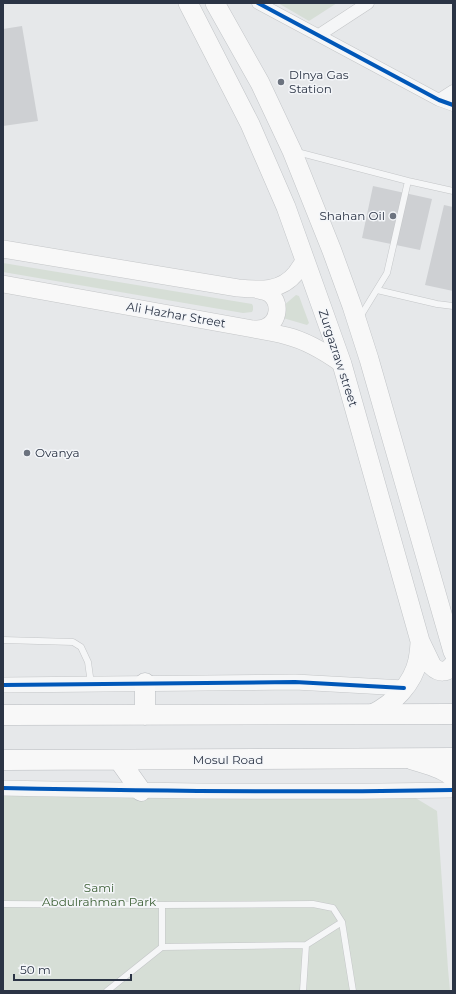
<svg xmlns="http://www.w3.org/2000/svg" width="456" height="994" font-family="Montserrat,sans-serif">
<rect width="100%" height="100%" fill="#e6e8ea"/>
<!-- green -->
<path fill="#d6ded6" d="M278,3H337L309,21Z
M3,263L252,304L253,306V310L252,312L243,313L3,272Z
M296,295L299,296L309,323L307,325L283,318V306Z
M3,787L404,791L437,811L448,969L450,991H3Z"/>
<!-- building -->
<path fill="#ced0d3" d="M22,26L38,121L3,126V29Z
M373,186L432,199L420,250L362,238Z
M444,205L453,207V291L425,285Z"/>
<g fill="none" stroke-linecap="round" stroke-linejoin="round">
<defs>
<path id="service" d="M297,152L408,181L387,273L360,317
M408,181L453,191
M377,290L437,304L453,306
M3,640L73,642L81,647L88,662L91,684
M3,904L162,905L313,904L333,908L342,922L353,991
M162,947L306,945
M107,991L162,947V905
M303,991L306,945L342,922"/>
<path id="minor" d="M258,3L439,100L453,105
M319,35L368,3
M439,100L453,91"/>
<path id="tertiary" d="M3,685L295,682L404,688
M3,788C153,791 303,793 453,790"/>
<path id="secondary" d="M3,249L238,288C260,290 281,292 296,273C299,269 302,264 305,260
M3,284L253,329C265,331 276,333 287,336C307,341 325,352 342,364
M254,329C258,329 262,329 266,327C279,321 281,303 270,294C266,291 262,291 258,290"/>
<path id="primary" d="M188,3L250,124L286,207L342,364L420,641C420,647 419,654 418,660C413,684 393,704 372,714
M215,3L260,83L292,151L332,251L352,306L369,359L453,652
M420,641L432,666C439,673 447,673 453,665
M412,760C424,764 444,768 453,778"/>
<path id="trunk" d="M145,683V715
M3,715L453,714
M3,760L453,758
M119,760L141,791"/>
</defs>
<!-- service casing -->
<use href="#service" stroke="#c4c6c8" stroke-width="7"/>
<!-- minor casing -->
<use href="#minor" stroke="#c4c6c8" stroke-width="13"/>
<!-- tertiary casing -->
<use href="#tertiary" stroke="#c4c6c8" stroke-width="16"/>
<!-- secondary casing -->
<use href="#secondary" stroke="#c4c6c8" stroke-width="18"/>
<!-- primary casing -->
<use href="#primary" stroke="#c2c5c8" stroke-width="20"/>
<!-- trunk casing -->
<use href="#trunk" stroke="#b8bbbf" stroke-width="21"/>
<!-- service -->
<use href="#service" stroke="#f5f6f7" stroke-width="6"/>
<!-- minor -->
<use href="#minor" stroke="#f5f6f7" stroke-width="12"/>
<!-- tertiary -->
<use href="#tertiary" stroke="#f5f6f7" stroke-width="15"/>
<!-- secondary -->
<use href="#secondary" stroke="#f8f8f8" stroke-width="17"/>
<!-- primary -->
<use href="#primary" stroke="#f8f8f8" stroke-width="19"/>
<!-- trunk -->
<use href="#trunk" stroke="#f8f8f8" stroke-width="20"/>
<defs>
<path id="cycleway" d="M258,3L439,100L453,105
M3,685L295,682L404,688
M3,788C153,791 303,793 453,790"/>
</defs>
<!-- cycleway casing -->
<use href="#cycleway" stroke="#f4f6f9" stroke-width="6"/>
<!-- cycleway -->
<use href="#cycleway" stroke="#0057b8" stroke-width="4"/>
</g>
<!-- markers -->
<g fill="#6c737f" stroke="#f4f6f9" stroke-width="1.5">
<circle cx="281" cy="82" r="4"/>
<circle cx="393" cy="216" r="4"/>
<circle cx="27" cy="453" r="4"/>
</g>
<g text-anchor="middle" stroke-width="3" stroke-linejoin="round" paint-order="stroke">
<!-- poi labels -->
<g font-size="12" fill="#2b3445" stroke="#f4f6f9" text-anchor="start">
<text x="289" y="79">Dlnya Gas<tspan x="289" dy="14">Station</tspan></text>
<text x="385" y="220" text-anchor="end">Shahan Oil</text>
<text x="35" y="457">Ovanya</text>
</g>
<!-- street labels -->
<g font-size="12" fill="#2b3445" stroke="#f4f6f9">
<text transform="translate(176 315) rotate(10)" y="4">Ali Hazhar Street</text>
<text transform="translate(338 358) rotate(72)" y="4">Zurgazraw street</text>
<text x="228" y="764">Mosul Road</text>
</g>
<!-- park labels -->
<g font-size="12" fill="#3f6138" stroke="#f4f6f9">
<text x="99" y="892">Sami<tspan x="99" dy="14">Abdulrahman Park</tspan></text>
</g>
</g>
<!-- border -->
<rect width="456" height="994" fill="none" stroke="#2b3445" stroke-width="8"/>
<!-- scale -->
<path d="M14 974v6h117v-6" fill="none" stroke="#2b3445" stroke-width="2"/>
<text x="20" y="974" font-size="12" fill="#2b3445" stroke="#f4f6f9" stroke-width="3" paint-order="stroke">50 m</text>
</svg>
